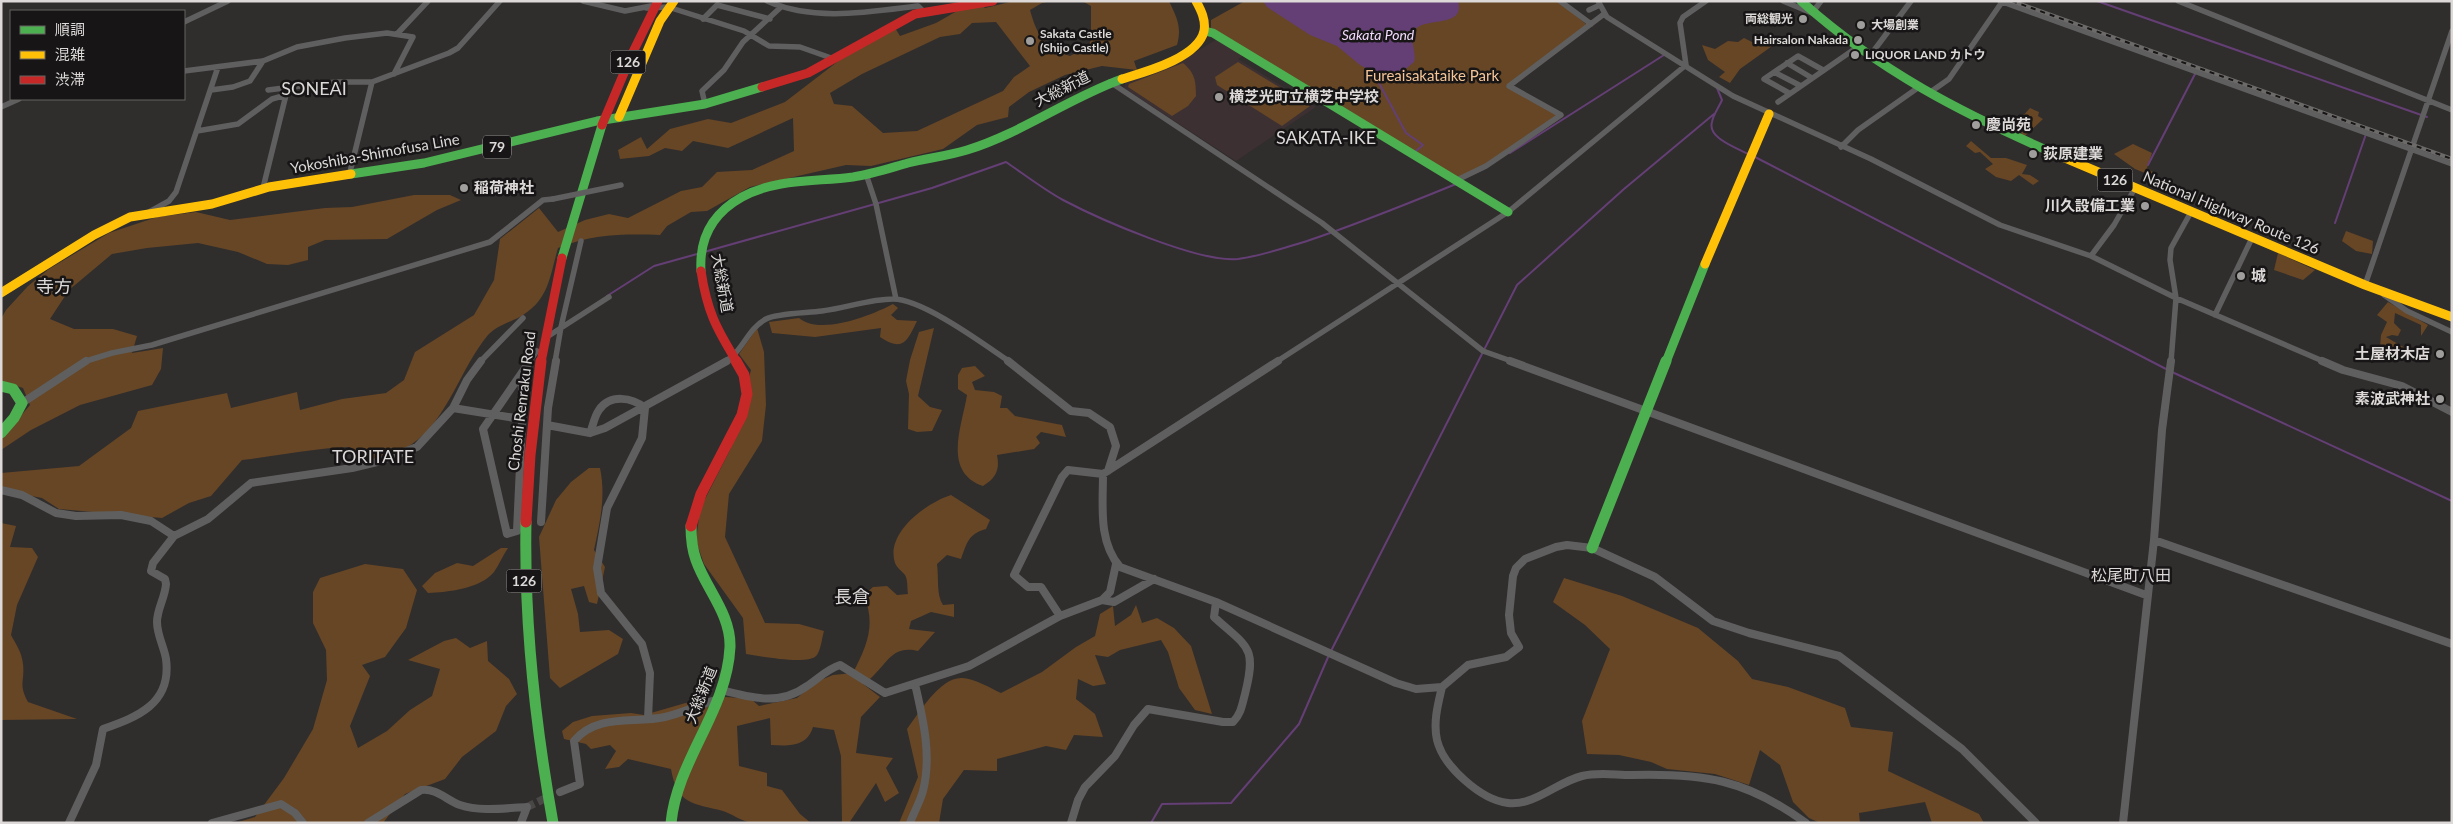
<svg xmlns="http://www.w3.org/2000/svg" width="2453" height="824" font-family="Lato,'Noto Sans JP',sans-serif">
<rect width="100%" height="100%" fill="#302d2d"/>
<!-- built -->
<path fill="#3c3032" d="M1217,39L1244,55L1238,59L1316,107L1236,161L1124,88L1126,81L1180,62Z"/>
<!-- green -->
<path fill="#664625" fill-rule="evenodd" d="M1014,1H1051L1042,3L1030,10C1037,36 1045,48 1070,56L1088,47L1091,40V6L1082,1H1169C1177,18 1182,27 1177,45L1134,61L1137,70L1102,66L1065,75L1029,92L1009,107L1008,117L977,125L943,149L871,166L846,165L750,187L707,211L691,212L667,226L660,235C624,234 592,234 558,248C549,279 549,301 518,318C509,322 495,327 488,335C461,367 447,421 412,444C395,456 375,460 355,465L350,447C314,448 278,456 242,460L211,496L189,503L162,518L59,509L42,498L1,490V473L79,466L131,428L138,411L227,393L231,408L297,392L300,410L342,399L386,393L404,380L415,352L474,315L494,280L500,239L539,208L558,232L585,220L609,214L628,218L681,191L702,187L717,172L752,170L794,151L793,118L728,148L693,141L682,151L665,148L649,156L620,159L618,150L641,137L647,149L670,129L708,119L731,123L785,102L841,59L895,28L900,36L936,23L964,7L982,5L985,8ZM996,22L1030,66L1014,77L1003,91L917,131L883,133L852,106L834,104L830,93L862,74L940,37L960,34L972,23Z
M1245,1H1558L1587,25L1506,86L1558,115L1484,165L1458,178L1211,28V20Z
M1744,38L1756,44L1766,38L1775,44L1740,69L1730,83L1719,77L1725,72L1708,60L1702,45L1715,49L1728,41L1738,42Z
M1238,62L1310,106L1282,126L1217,85L1215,77Z
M1183,63C1195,73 1196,81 1196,96L1188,106L1172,116L1128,87L1129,84Z
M2030,108L2039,112L2038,116L2043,119L2025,136L2021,135L2022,129L2019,124L2025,122L2021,118Z
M1971,141L1991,158H2006L2027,165L2022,174L2030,175L2039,181L2033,185L2019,175L2011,181L1996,177L1985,169L1993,164L1980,152L1975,153L1966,146Z
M2133,144L2152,153L2147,168L2156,174L2155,177L2135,169L2114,154Z
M414,195H450L461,200L437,210L387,239L325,240L308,247V260L288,265L267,264L238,252L198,243L147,248L112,254L69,290L50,319L74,329H113L137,336L132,353L163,348L161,369L152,385L80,405L31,430L1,450V439L30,405L23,388L1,381V319L6,310L28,286L49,269L109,233L157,217L196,212L230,220L325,208L352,207Z
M2346,231L2373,241L2372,254L2356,251L2342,241Z
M2278,253L2315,270L2303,280L2274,270Z
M2388,302L2428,325L2421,336V325L2395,313L2394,323L2401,330L2398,336L2392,335L2386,337L2419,356L2395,348L2392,354L2380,347L2381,335L2387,322L2377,315Z
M893,304L898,308L891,315L897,320L917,321C907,342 903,352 880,337L881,328L815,337L772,333L769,322L799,318C821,336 872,315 893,304Z
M757,328L764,352L766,405L762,441L729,494L725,537L765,623L799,624L824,631C822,638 821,649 817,655C809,666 760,656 746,654L743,618L704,564L696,541L700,509L730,450L751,370L739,354Z
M934,328L918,396L930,407L942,410L932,431L917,432L908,429L909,394L906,381L910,360L919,332Z
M975,366L985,376L972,382L975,390L994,392L1002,396L1000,408H1007L1015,416L1062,425L1066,437L1041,432L1036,437L1040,443L1034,449L997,455C1000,470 996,478 983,486C942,472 962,426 967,395L958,389V375L962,368Z
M589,468H600C606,497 600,522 594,550L605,567L597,604L589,602L584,586L571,589L578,614L580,632L609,630L623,639L618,654L560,688L550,678L539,537L556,500L571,482Z
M951,495L990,520L986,529C968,534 967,543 961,559L947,555L937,564C939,578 936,594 943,605L954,604V617L931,612L911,621L909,629L935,632L918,651C888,644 886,670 863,684L880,697L861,717L856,753L893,758L886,768L899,793L885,802L876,783L849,823H842L841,756L834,730L813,727C807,747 789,746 771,745L770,718L737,726L739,766L767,773V786L782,790L800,814L811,823C795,823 762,824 748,822C740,820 732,814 723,811C693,803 677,805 671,769L628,759L619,767L605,769L616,751L610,745L591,749L586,744L564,739L562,731L573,722L592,716L631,713L644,715L689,702L726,697L751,699L759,706L797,698L816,682L833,675L853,673C867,645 876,626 864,595L873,587L887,586L897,595L908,594C907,588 908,580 905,575C902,571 897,568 895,563C885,533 926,503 951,495Z
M1,523L16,526L10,547L32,548L38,557L17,605L11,635C16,644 22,653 23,664C25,682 18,684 28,702L77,719L1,720Z
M501,548H508C503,555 499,565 494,572C480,589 448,592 428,593L422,586L435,573L457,563L473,566Z
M365,564L403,569L417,590L406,628L385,657L362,665L370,676L350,726L358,748L387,731L410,710L432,696L440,669L408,660L444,641L456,638L470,648L487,641L488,661L509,679L517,694L506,706L496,731L462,757L445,779L405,794L383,823H235L255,817L284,778L313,729L327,680L326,650L313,623V592L320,578Z
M1564,578L1622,596L1698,628L1738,661L1752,679L1788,687L1845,708L1851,727L1893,732L1888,771L1979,814L1984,823H1932L1925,802L1859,813L1860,823H1820L1809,818L1793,802L1780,765L1760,750L1749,785L1715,774L1667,769L1651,762L1619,755L1587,754L1582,721L1610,649L1585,625L1553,602Z
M1136,605L1142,623L1157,618L1174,628L1191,646L1212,714L1195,710L1179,688L1168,652L1161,640L1120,650L1108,657L1095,655L1106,684L1093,686L1078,679L1076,699L1095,714L1103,737L1074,735L1066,750L1046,746L997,759V771L964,770L943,799L939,823H899L918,777L907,729C919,713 940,677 962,678C974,678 990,688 1001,693L1042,672L1076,647L1095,636L1100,614L1113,606L1115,626L1131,615Z"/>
<!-- water -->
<path fill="#643f75" d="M1263,1H1458C1466,29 1422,16 1414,31C1409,39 1417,53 1414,62L1402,72L1388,74L1373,72L1360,65L1337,46L1310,35L1267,7Z"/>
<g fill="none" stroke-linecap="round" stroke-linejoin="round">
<!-- stream -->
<path stroke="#643f75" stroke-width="2" d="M2097,1L2427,117
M1373,72L1406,133L1423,145L1416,151
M1717,88L1722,100C1719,107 1713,115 1712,122C1707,138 1737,148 1748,154
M1510,153L1664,55
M1755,157L2168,370
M2148,165L2195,74
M2335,223L2366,134
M704,252L932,188L1006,162C1025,175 1043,189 1063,200C1099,219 1199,263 1238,259C1261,256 1284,248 1307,241C1358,224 1407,204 1456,184
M607,296L654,266L697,254
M2172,372L2452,501
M1331,651L1517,285L1624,189L1714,114
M1151,823L1162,804L1231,803L1299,724L1329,655"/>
<!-- street-tunnel -->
<path stroke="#4a4747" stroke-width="8" stroke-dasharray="8 4" stroke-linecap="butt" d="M527,807L548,797"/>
<!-- street-far1 -->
<path stroke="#605f5f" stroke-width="5.5" d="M583,1L625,11L651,6
M767,1C814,22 869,12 918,6L924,12
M1560,1L1591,24
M1598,1L1607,17L1733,96L1871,159L2000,225L2091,256L2176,298L2325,362
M1783,1L1812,13L1821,1
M2000,1L2452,164
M2178,1L2452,110
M647,8L668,7L744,31L769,46L800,47L834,59
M1589,10L1600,5
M703,19L717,5L770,19
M184,22L228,1
M397,34L428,1
M1869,57L1911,1
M1787,63L1812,78
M1686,65L1680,23L1683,17L1706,1
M184,71L263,61L297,47L345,38L387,33L413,37L394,74
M1774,72L1801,86
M1110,82L1322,223L1483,351L1514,362
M211,90L233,87L250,81L263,61
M268,90L292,87
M1789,93L1764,79L1798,56L1823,70
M1929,93L1949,79L2002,2
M1778,102L1856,48
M705,104L702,91L724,70L743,42L781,7
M1,107L19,99
M197,131L238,124L272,99L286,95L292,87L336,82H372L449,53L458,48L500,1
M1841,147L1858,130L1919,87
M866,174L876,204L896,299
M349,176L372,82
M1457,180L1486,166L1561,115L1509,86L1604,14
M263,188L286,95
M149,212L169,201L176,192L218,67
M2091,256L2114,225L2135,188
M2365,285L2452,31
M2384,295L2407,311L2452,332
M2215,315L2252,238
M550,335L609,297
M83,362L112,353L152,345L490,242L543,200L553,199
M480,362L523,318
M529,362L537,351
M555,362L561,327L581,241
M724,362C743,352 747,329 766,319C777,313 808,313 822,311C846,308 870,299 893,299C923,299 985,345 1010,362
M1276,362L1508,212L1686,65
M2171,362L2176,298L2170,260L2171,248L2191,212"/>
<!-- street -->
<path stroke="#605f5f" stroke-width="8" d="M1008,361L1071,411L1089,413L1110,427L1116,446L1108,471
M1510,361L2146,595
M2322,361L2343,370L2402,386L2452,412
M521,377L523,401L517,531L507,534L483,429L530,361
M22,403L86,361
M453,408L521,419
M547,425L590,433L605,428L727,361
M590,433C593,426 594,417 599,410C610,394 632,397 645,408L642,438L607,508L597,568L601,593L642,644L650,673L648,719
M1103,474C1103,505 1098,542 1120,567L1216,602L1396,683L1416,689L1442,687L1468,665L1506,657L1519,647L1511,633L1509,615L1513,576L1516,568L1525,559L1556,547L1567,545L1592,548L1655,577L1713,621L1749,633L1839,656L1962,749L2036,823
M1,490L22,495L56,513L76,516L121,515L151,521L174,536
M541,522L548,408L556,361
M2154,540L2452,644
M1102,600L1114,602L1154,579
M1060,616L1041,587H1028L1014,575L1062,477L1068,470L1103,474L1278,361
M1442,687C1438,704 1433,722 1437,740C1443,766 1481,800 1508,803C1535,806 1557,782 1582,776C1598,772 1615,775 1631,775C1703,773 1746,779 1806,823
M721,690C751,698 780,706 807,686C818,679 827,669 840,665L885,693L969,666L1060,616L1102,600L1110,592L1116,564
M560,792L580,784L574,741C598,713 633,724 665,717C683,713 699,704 717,700
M69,823L96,765L103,729C137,717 172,704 166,659C164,647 157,635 157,622C157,609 165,598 166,584L165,579L151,571L153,563L174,536L208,519L251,483L352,468L377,462L417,447L453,408L467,380L481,361
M212,823L281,804L295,813L303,823
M368,823L421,790C437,788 446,800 460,805C480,812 506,808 527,807L521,823
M910,823C914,812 920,802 923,791C932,755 923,719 915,684
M1071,823L1078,800L1085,787L1115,756L1134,725L1148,709L1223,722H1233C1241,714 1242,705 1245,694C1257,646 1248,648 1214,617L1216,602
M2123,823L2154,540L2162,430L2171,361"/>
<!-- fast-far1 -->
<path stroke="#4caf50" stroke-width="9" d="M1801,1C1879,71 1963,114 2058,155
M1205,31L1213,33L1508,212
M351,174L424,163L597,121L705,104L762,87
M562,258L602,125
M701,271C699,238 713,213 742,197C777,178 816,182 853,177C872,174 890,168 908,163C928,158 948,156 967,150C1022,133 1069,98 1122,79
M1666,362L1705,264"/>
<!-- fast -->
<path stroke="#4caf50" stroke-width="11" d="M1,386L13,389L22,403L14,418L1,433
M526,522C524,624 535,723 553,823
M1592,548L1666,361
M671,823C677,760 727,711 730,647C731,614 706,589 696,560C692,549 691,538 691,526"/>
<!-- slow -->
<path stroke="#ffc107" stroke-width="9" d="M1122,79C1145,72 1198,58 1204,31C1206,20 1201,10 1196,1
M619,117L660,21L674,1
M2058,155L2365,285L2452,317
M1705,264L1769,114
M1,293L94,235L130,217L212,204L269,187L351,174"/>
<!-- jam-far1 -->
<path stroke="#c62828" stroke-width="9" d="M762,87L808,73L915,14L993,1
M701,271C707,311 716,328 737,362
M541,362L562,258"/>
<!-- jam -->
<path stroke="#c62828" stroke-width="11" d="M526,522L530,455L541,361
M691,526L701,494L742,415L747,394L744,375L736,361"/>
<defs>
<path id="rail" d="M2012,1L2452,159"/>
</defs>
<!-- rail casing -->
<use href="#rail" stroke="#6c6a69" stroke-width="4"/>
<!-- rail -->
<use href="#rail" stroke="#171515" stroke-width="2" stroke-dasharray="5" stroke-linecap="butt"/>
<!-- street-bridge -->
<path stroke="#605f5f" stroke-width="5.5" d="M553,199L621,185"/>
<!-- jam-bridge -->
<path stroke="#c62828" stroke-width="9" d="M602,125L632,54L658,1"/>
</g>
<!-- markers -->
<g fill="#a09d9d" stroke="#171515" stroke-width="2">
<circle cx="1803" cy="19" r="5"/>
<circle cx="1861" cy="25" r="5"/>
<circle cx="1858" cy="40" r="5"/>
<circle cx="1030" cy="41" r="5"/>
<circle cx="1855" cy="55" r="5"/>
<circle cx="1219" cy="97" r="5"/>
<circle cx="1976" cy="125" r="5"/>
<circle cx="2033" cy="154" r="5"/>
<circle cx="464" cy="188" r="5"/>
<circle cx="2145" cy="206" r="5"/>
<circle cx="2241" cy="276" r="5"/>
<circle cx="2440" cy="354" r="5"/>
<circle cx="2440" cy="399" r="5"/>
</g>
<g text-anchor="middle" stroke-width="5" stroke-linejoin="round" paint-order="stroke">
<!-- far-poi labels -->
<g font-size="12" font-weight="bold" fill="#ddd9d9" stroke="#171515" text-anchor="start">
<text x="1793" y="23" text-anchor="end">両総観光</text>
<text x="1871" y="29">大場創業</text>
<text x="1040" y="38">Sakata Castle<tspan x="1040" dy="14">(Shijo Castle)</tspan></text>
<text x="1848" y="44" text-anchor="end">Hairsalon Nakada</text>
<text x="1865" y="59">LIQUOR LAND カトウ</text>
</g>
<!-- far-water labels -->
<g font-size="14" font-style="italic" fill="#f1dafd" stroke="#171515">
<text x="1378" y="40">Sakata Pond</text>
</g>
<!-- shield labels -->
<g fill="#171515" stroke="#a29e9e" stroke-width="1">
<rect x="610.5" y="50.5" width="35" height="23" rx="4"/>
<rect x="483" y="135.5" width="28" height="23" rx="4"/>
<rect x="2097.5" y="168.5" width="35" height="23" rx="4"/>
<rect x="506.5" y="569.5" width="35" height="23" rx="4"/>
</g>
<g font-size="14" font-weight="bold" fill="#ddd9d9">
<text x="628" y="67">126</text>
<text x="497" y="152">79</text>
<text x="2115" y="185">126</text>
<text x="524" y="586">126</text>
</g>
<!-- park labels -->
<g font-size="15" fill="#f5c598" stroke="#171515">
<text x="1432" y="81">Fureaisakataike Park</text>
</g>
<!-- street labels -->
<g font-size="15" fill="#ddd9d9" stroke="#171515">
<text transform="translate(1062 89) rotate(-27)" y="5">大総新道</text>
<text transform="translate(375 154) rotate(-10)" y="5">Yokoshiba-Shimofusa Line</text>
<text transform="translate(2231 213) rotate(23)" y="5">National Highway Route 126</text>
<text transform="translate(722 283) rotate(80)" y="5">大総新道</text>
<text transform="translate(522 401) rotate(-83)" y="5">Choshi Renraku Road</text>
<text transform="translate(701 695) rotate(-68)" y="5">大総新道</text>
</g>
<!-- poi labels -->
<g font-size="15" font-weight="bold" fill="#ddd9d9" stroke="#171515" text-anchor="start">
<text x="1229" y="102">横芝光町立横芝中学校</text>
<text x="1986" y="130">慶尚苑</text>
<text x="2043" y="159">荻原建業</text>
<text x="474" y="193">稲荷神社</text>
<text x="2135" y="211" text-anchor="end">川久設備工業</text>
<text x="2251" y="281">城</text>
<text x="2430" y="359" text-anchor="end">土屋材木店</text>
<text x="2430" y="404" text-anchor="end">素波武神社</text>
</g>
<!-- neighbourhood labels -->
<g font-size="16" fill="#ddd9d9" stroke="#171515">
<text x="2131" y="581">松尾町八田</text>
</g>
<!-- quarter labels -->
<g font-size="18" fill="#ddd9d9" stroke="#171515">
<text x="314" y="95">SONEAI</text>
<text x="1326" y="144">SAKATA-IKE</text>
<text x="54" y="293">寺方</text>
<text x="373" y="463">TORITATE</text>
<text x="852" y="603">長倉</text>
</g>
</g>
<!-- border -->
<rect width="2453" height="824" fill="none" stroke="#ddd9d9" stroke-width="5"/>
<!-- legend -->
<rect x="10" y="10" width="175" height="90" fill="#171515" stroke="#666363"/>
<rect x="20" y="26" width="25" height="8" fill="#4caf50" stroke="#666363"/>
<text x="55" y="35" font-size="15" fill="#ddd9d9">順調</text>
<rect x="20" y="51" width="25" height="8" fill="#ffc107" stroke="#666363"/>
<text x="55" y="60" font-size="15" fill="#ddd9d9">混雑</text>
<rect x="20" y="76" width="25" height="8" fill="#c62828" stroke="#666363"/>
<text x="55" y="85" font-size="15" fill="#ddd9d9">渋滞</text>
</svg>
